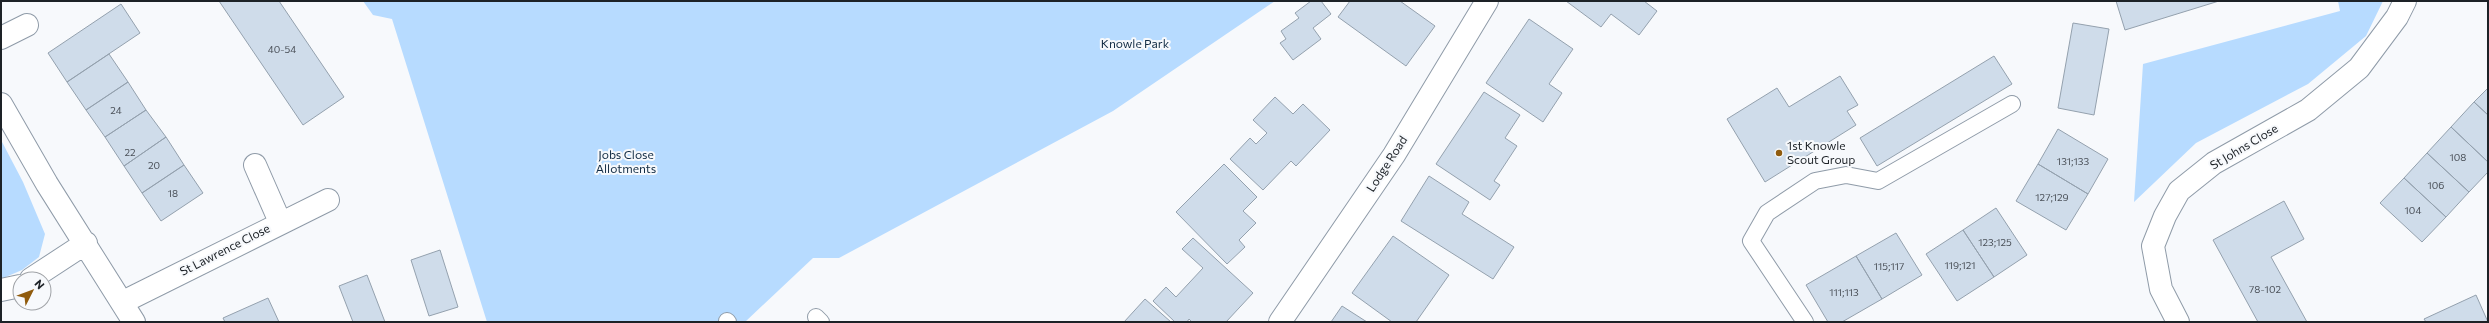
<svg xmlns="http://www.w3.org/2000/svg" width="2489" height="323" font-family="Commissioner,sans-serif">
<rect width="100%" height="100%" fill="#f7f9fc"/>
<!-- green -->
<path fill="#b7dbff" d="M363,1H1275L1113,111L839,258H813L745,322H487L392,19L373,15Z
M2338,1H2383L2366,36L2308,84L2196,143L2134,202L2143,64L2340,11Z
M1,140L23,182L45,234L39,257L22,270L1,279Z"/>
<!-- building -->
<path fill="#cfdcea" stroke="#94a1ae" d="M219,1H279L344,97L303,125Z
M1311,1H1321L1331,14L1313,28L1321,39L1293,60L1280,43L1286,39L1281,31L1299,18L1295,13Z
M1350,1H1400L1435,26L1406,66L1338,17Z
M1566,1H1644L1657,11L1639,35L1611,14L1601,27Z
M2116,1H2219L2125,30Z
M121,4L140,33L67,82L48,53Z
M1529,19L1573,49L1549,84L1562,93L1543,122L1486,83Z
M2073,23L2109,29L2094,115L2058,108Z
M109,54L128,82L86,110L67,82Z
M1994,56L2012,84L1877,166L1860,138Z
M1840,76L1858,105L1847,111L1856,125L1765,182L1727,119L1777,88L1789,107Z
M128,82L146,110L105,137L86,110Z
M2488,88V115L2474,102Z
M1484,92L1520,115L1505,138L1517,146L1494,181L1500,185L1490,200L1436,164Z
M1275,97L1293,114L1303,104L1330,130L1296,166L1291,161L1263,190L1230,159L1250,138L1256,144L1267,133L1253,120Z
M2474,102L2488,115V162L2451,127Z
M146,110L166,137L124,166L105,137Z
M2451,127L2488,162V172L2469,192L2427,153Z
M2058,129L2108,159L2088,194L2038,164Z
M166,137L184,165L142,193L124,166Z
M2427,153L2469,192L2446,217L2404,178Z
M1224,164L1257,197L1243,211L1256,223L1239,240L1245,247L1227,264L1176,212Z
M2038,164L2088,194L2066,230L2016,201Z
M184,165L203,193L161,221L142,193Z
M1429,176L1469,202L1462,214L1514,247L1493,279L1401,221Z
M2404,178L2446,217L2422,242L2380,203Z
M2284,201L2304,239L2271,257L2307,322H2258L2213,240Z
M1996,208L2027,255L1994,277L1963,230Z
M1963,230L1994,277L1957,301L1926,254Z
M1896,233L1922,275L1882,299L1856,256Z
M1393,236L1449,275L1416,322H1392L1352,293Z
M1193,238L1253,293L1226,322H1192L1189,319L1187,322H1175L1153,301L1166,287L1176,297L1203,268L1182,249Z
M440,250L458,307L429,316L411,260Z
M1856,256L1882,299L1842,322H1828L1806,285Z
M367,275L385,322H353L339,286Z
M2476,295L2488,322H2426L2424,319Z
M268,298L279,322H225L223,318Z
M1145,299L1171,322H1124Z
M1342,306L1367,322H1331Z"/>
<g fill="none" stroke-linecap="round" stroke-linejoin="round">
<defs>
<path id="lane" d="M816,317L821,322
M727,321L728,322
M1805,322L1751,241L1767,213L1815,181L1846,175L1878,181L2012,104"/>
<path id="street" d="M1,38L27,25
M1,104L47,184L134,322
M255,165L280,222
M31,279L86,243
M1,290L20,286
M123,302L328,200
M1280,322L1394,155L1487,1
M2178,322L2161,289L2153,246L2165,216L2179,191L2214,163L2308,110L2359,68L2397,17L2405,1"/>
</defs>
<!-- lane casing -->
<use href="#lane" stroke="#8f9ba8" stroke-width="18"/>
<!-- street casing -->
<use href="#street" stroke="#8f9ba8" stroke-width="24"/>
<!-- lane -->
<use href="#lane" stroke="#fff" stroke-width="16"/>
<!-- street -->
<use href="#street" stroke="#fff" stroke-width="22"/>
</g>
<!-- markers -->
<circle fill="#905b0d" stroke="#f7f9fc" stroke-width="1.5" cx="1779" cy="153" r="4"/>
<g text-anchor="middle" stroke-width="4" stroke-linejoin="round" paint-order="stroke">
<!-- number labels -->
<g font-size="10" fill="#4a5058">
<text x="282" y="53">40-54</text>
<text x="116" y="114">24</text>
<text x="130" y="156">22</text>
<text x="2458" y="161">108</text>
<text x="2073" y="165">131;133</text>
<text x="154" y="169">20</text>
<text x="2436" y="189">106</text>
<text x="173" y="197">18</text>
<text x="2052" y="201">127;129</text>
<text x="2413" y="214">104</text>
<text x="1995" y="246">123;125</text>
<text x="1960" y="269">119;121</text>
<text x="1889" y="270">115;117</text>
<text x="2265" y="293">78-102</text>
<text x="1844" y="296">111;113</text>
</g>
<!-- park labels -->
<g font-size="12" fill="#112b43" stroke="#f7f9fc">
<text x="1135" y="48">Knowle Park</text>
<text x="626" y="159">Jobs Close<tspan x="626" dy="14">Allotments</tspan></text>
</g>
<!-- poi labels -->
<g font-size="12" fill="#1d2227" stroke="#f7f9fc" text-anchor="start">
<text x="1787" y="150">1st Knowle<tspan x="1787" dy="14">Scout Group</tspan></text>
</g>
<!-- street labels -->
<g font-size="12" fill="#1d2227" stroke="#f7f9fc">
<text transform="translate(2244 147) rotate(-31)" y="4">St Johns Close</text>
<text transform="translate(1387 164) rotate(-57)" y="4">Lodge Road</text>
<text transform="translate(225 250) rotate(-27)" y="4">St Lawrence Close</text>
</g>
</g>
<!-- border -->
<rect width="2489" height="323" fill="none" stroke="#1d2227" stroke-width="4"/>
<!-- north arrow -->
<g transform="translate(32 291) rotate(48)"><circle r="19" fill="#f7f9fc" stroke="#a0a3a7"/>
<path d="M0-3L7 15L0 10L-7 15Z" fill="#905b0d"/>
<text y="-6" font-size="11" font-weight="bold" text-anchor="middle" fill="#1d2227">N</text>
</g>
</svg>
